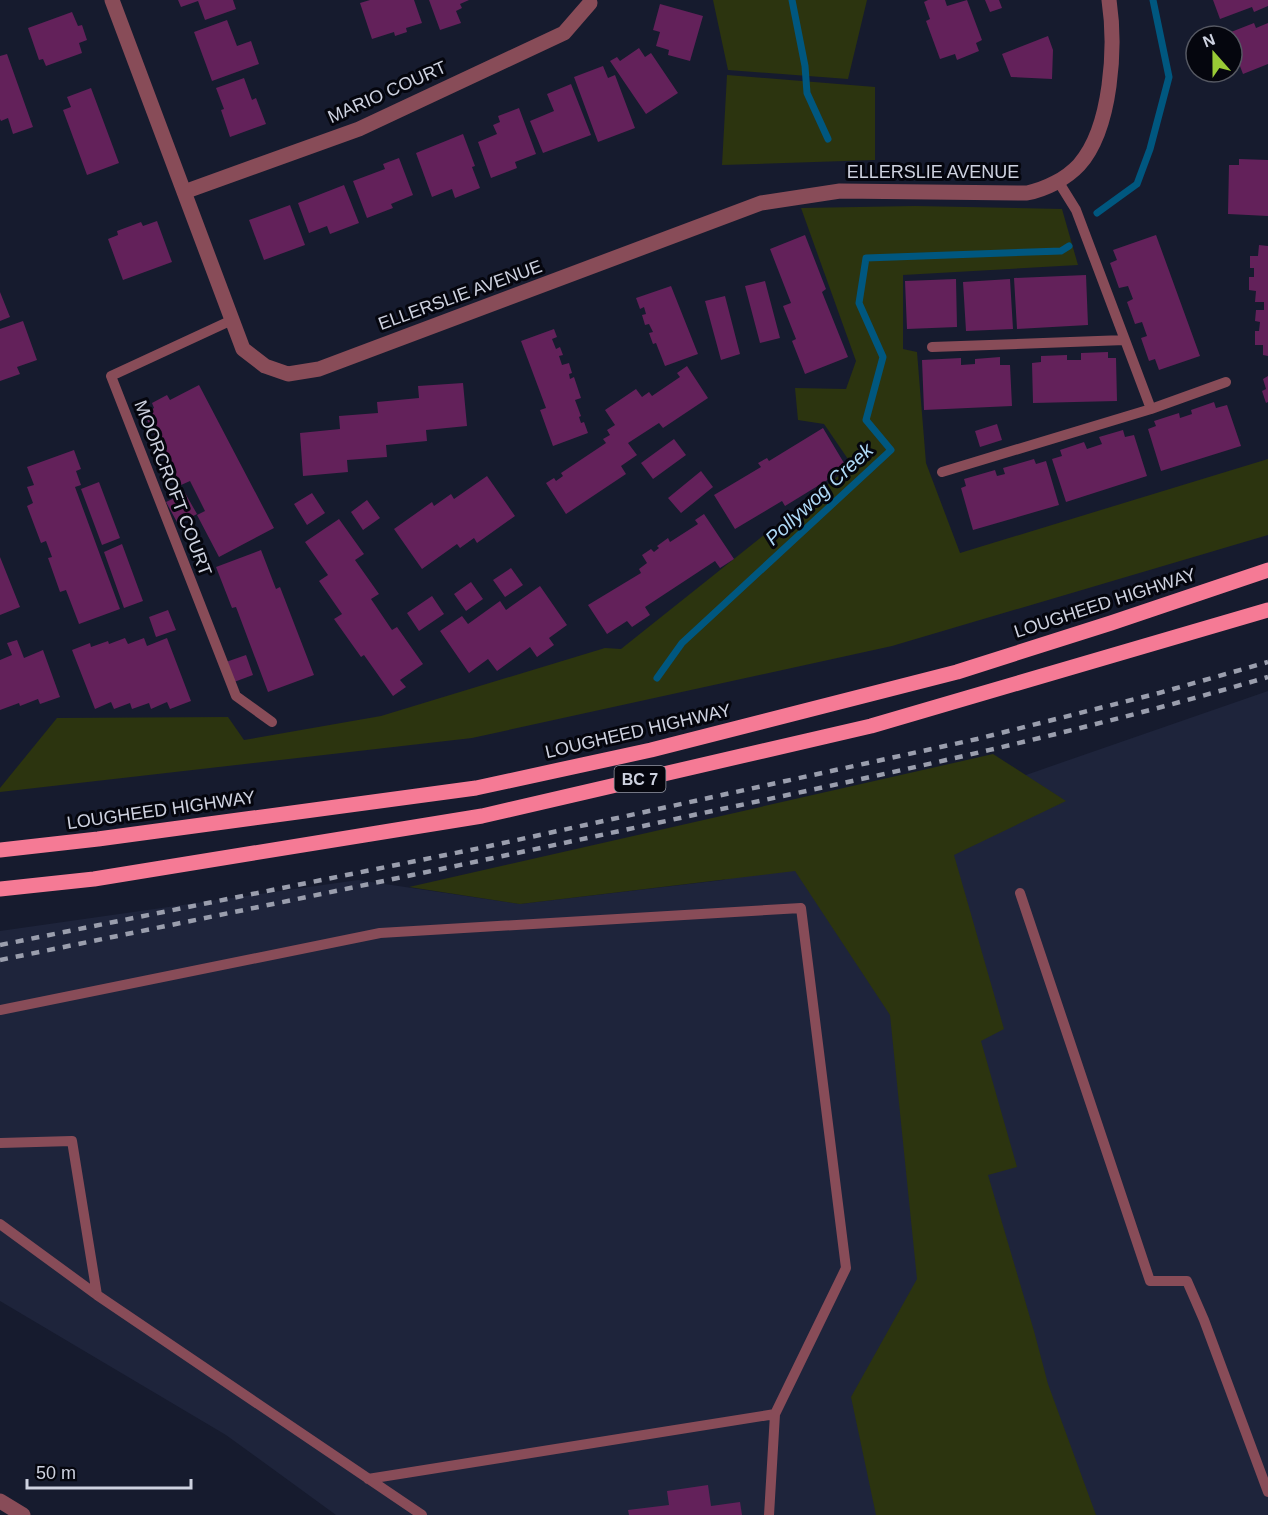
<svg xmlns="http://www.w3.org/2000/svg" width="1268" height="1515" font-family="Helvetica,sans-serif">
<rect width="100%" height="100%" fill="#161b2e"/>
<!-- built -->
<path fill="#1e243b" d="M1268,691V1515H336L226,1435L0,1301V931L358,880L520,904L723,880Z"/>
<!-- green -->
<path fill="#2c340f" d="M713,0H867L848,79L728,70Z
M727,75L875,87V160L722,165Z
M915,206L1062,209L1078,265L903,275V349L917,352L926,463L960,553L1268,459V535L892,646L472,738L0,792V788L57,718L228,717L244,740L381,716L605,648L621,649L852,465L824,424L798,420L795,388L846,389L856,361L801,208Z
M993,754L1066,801L954,855L1004,1029L981,1041L1017,1167L988,1175L1034,1331L1048,1384L1096,1515H876L851,1397L917,1279L890,1015L795,871L520,904L409,887Z"/>
<g fill="none" stroke-linecap="round" stroke-linejoin="round">
<!-- stream -->
<path stroke="#00577f" stroke-width="7" d="M792,0L805,66L807,93L828,139
M1097,213L1137,184L1150,149L1169,77L1153,0
M657,678L682,643L891,450L866,420L883,357L859,303L866,258L1061,251L1069,246"/>
</g>
<!-- building -->
<path fill="#63215a" d="M178,0H233L236,9L205,20L198,1L181,7Z
M370,0H414L422,23L406,28L407,32L395,36L394,32L372,39L360,3Z
M429,0H469L460,4L462,8L456,11L461,23L440,30Z
M928,0H945L947,6L967,0L982,40L976,43L979,51L957,60L955,54L940,59L926,21L930,19L924,2Z
M985,0H999L1002,8L990,12Z
M1213,0H1268V6L1254,12L1252,7L1220,19Z
M660,4L703,16L690,61L668,55L669,50L656,46L660,32L653,30Z
M72,12L78,26L82,25L87,40L79,43L82,53L46,66L43,59L39,60L28,28Z
M227,20L237,46L251,41L259,64L212,81L194,32Z
M1254,23L1256,28L1268,23V64L1243,74L1238,61L1235,62L1232,54V43L1235,42L1231,32Z
M1048,36L1053,50L1052,79L1011,77L1002,54Z
M639,48L645,57L651,53L678,93L646,114L610,61L617,57L620,61Z
M7,54L33,127L13,134L8,118L1,121L0,119V56Z
M603,66L608,78L615,75L635,128L598,142L574,77Z
M244,78L252,100L256,98L266,124L230,137L221,110L224,109L216,88Z
M571,84L591,135L543,153L530,121L554,111L547,94Z
M91,88L119,163L87,175L63,110L71,107L67,97Z
M519,108L536,154L515,162L517,168L491,178L478,142L497,134L493,125L500,122L498,116Z
M463,134L475,166L472,167L480,188L455,198L452,189L432,197L416,153Z
M399,158L413,195L391,204L393,208L367,218L353,181L385,169L383,164Z
M1239,159L1268,160V216L1228,214L1229,165H1239Z
M344,185L359,223L330,234L327,226L309,233L298,203Z
M290,205L305,245L264,260L249,220Z
M157,221L172,262L123,280L108,239L118,235L117,231L141,222L143,226Z
M805,235L826,289L822,292L848,357L805,374L792,341L796,339L783,306L791,303L770,249Z
M1156,235L1200,356L1159,370L1155,359L1149,361L1141,338L1147,336L1142,322L1135,324L1127,302L1133,299L1128,286L1119,288L1110,263L1117,260L1113,250Z
M1259,245L1268,246V356L1263,355V345H1255V331H1259L1260,322L1255,321L1256,310H1264V302H1255L1256,291L1249,290V277H1254V268H1250V256H1258Z
M1086,275L1088,325L1017,329L1014,278Z
M956,279L957,327L907,329L905,281Z
M1010,279L1013,329L966,331L963,282Z
M765,281L780,338L760,343L745,286Z
M671,286L698,354L665,366L656,343L653,344L649,333L653,332L649,324L645,325L642,315L646,314L644,307L640,309L636,298Z
M0,292L10,317L0,321Z
M725,296L740,354L721,360L705,301Z
M23,321L37,360L17,367L20,374L0,381V329Z
M554,329L557,337L552,339L556,349L560,347L563,355L559,356L562,365L569,363L572,373L569,374L570,379L574,377L581,398L575,400L581,416L579,417L581,423L584,422L588,433L553,446L540,410L546,408L521,341Z
M1108,352V358H1116L1117,401L1033,403L1032,363L1041,362V356L1067,355V360H1081V353Z
M1000,357V365H1010L1012,406L924,410L922,360L961,358V365L975,364V359Z
M687,366L708,398L663,428L659,423L628,443L637,455L621,466L626,474L566,514L546,483L554,478L556,481L563,476L561,473L606,443L603,439L610,435L607,430L615,425L605,410L636,389L642,397L649,392L652,396L680,377L677,373Z
M1268,376V402L1266,403L1262,391L1266,389L1263,379Z
M463,383L467,426L426,430L427,441L386,445L387,457L347,460L348,472L303,476L300,433L340,429L339,416L378,413L377,402L419,398L418,386Z
M199,385L274,528L219,557L197,515L205,511L190,481L181,485L144,414L154,408L152,403L167,395L170,400Z
M1214,402L1216,408L1227,405L1241,446L1161,471L1148,429L1156,426L1154,421L1179,413L1180,418L1192,414L1191,410Z
M997,424L1002,440L980,447L975,431Z
M823,428L847,468L785,506L782,501L735,529L714,495L761,467L758,463L767,458L769,461Z
M1123,430L1125,437L1134,435L1147,476L1066,502L1052,459L1062,456L1060,450L1084,442L1087,449L1102,444L1099,437Z
M674,439L686,455L653,479L641,463Z
M74,450L81,469L76,471L81,485L75,487L120,609L79,624L66,590L60,592L48,558L52,557L46,541L41,543L27,506L33,503L27,487L34,485L27,467Z
M1034,459L1036,464L1046,461L1059,505L973,530L961,488L966,486L964,479L995,470L997,476L1005,474L1003,468Z
M701,471L713,487L681,513L668,498Z
M487,476L515,516L477,543L474,538L460,548L457,544L422,569L394,529L432,502L434,506L451,494L454,499Z
M99,482L120,538L102,545L81,489Z
M185,493L197,514L178,524L166,502Z
M312,493L325,513L307,525L294,504Z
M367,500L380,518L363,530L351,512Z
M704,514L734,559L720,568L715,561L645,607L650,615L632,627L627,621L607,634L588,605L641,573L639,569L647,563L642,555L651,549L654,552L659,548L657,546L668,538L670,542L698,524L695,520Z
M339,519L364,554L355,560L379,594L371,599L392,630L397,627L423,664L400,680L406,687L393,696L364,655L361,657L334,619L342,614L319,581L328,575L305,542Z
M122,544L143,601L124,608L104,552Z
M261,550L276,589L280,587L314,675L268,692L236,607L232,608L216,567Z
M0,557L20,607L0,615Z
M511,568L523,585L505,597L493,580Z
M471,582L483,599L466,611L454,594Z
M540,586L567,625L549,638L554,645L537,657L530,647L497,671L488,659L469,673L440,631L462,616L468,624L500,601L506,610Z
M432,596L444,614L419,631L407,613Z
M168,610L176,630L156,637L149,617Z
M125,638L128,644L144,638L147,646L167,638L191,701L170,709L167,702L151,709L149,703L132,709L130,703L114,709L111,702L95,709L72,650L90,643L91,647L108,641L109,644Z
M17,640L24,658L43,650L60,697L40,704L38,699L20,706L19,703L0,710V660L12,655L7,643Z
M246,655L253,675L234,682L226,662Z
M708,1485L711,1506L740,1502L742,1515H629L628,1510L669,1505L667,1491Z"/>
<g fill="none" stroke-linecap="round" stroke-linejoin="round">
<!-- service -->
<path stroke="#884c58" stroke-width="10" d="M1058,181L1076,210L1151,409
M232,320L111,376L236,696L272,722
M932,347L1125,340
M942,472L1151,409L1226,382
M1020,893L1150,1281H1187L1204,1320L1268,1492
M0,1010L380,933L801,908L846,1268L775,1414L769,1515
M0,1143L72,1141L97,1295
M0,1224L97,1295L422,1515
M368,1479L775,1414"/>
<!-- minor -->
<path stroke="#884c58" stroke-width="15" d="M112,0L243,349L265,366L288,374L319,369L761,203L840,191L1027,193C1046,189 1066,179 1079,165C1112,128 1116,46 1109,0
M184,192L359,129L564,33L590,3"/>
<!-- tertiary -->
<path stroke="#884c58" stroke-width="15" d="M0,1501L23,1515"/>
<!-- primary -->
<path stroke="#f57a95" stroke-width="15" d="M0,850L98,839L476,788L651,750L957,672L1111,623L1268,570
M0,889L94,879L482,816L871,726L1268,610"/>
<!-- rail -->
<path stroke="#9a9ead" stroke-width="4.5" stroke-dasharray="8 8" stroke-linecap="butt" d="M0,945L485,847L977,739L1159,693L1268,662
M0,960C235,912 469,864 703,813C892,773 1082,732 1268,677"/>
</g>
<g text-anchor="middle" stroke-width="6" stroke-linejoin="round" paint-order="stroke">
<!-- shield labels -->
<rect fill="#05060e" stroke="#9295a1" stroke-width="1.5" x="614.5" y="766" width="51" height="26" rx="4.5"/>
<g font-size="16" font-weight="bold" fill="#ced2e0">
<text x="640" y="785">BC 7</text>
</g>
<!-- street labels -->
<g font-size="18" fill="#ced2e0" stroke="#05060e">
<text transform="translate(387 92) rotate(-24)" y="6">MARIO COURT</text>
<text x="933" y="178">ELLERSLIE AVENUE</text>
<text transform="translate(460 295) rotate(-20)" y="6">ELLERSLIE AVENUE</text>
<text transform="translate(173 488) rotate(69)" y="6">MOORCROFT COURT</text>
<text transform="translate(1105 603) rotate(-18)" y="6">LOUGHEED HIGHWAY</text>
<text transform="translate(638 731) rotate(-13)" y="6">LOUGHEED HIGHWAY</text>
<text transform="translate(161 810) rotate(-8)" y="6">LOUGHEED HIGHWAY</text>
</g>
<!-- water labels -->
<g font-size="20" font-style="italic" fill="#aed8f5" stroke="#05060e">
<text transform="translate(819 494) rotate(-43)" y="7">Pollywog Creek</text>
</g>
</g>
<!-- north arrow -->
<g transform="translate(1214 54) rotate(339)"><circle r="28" fill="#05060e" stroke="#555862" stroke-width="1.5"/>
<path d="M0-4.5L10 22L0 15L-10 22Z" fill="#99cb36"/>
<text y="-9" font-size="16" font-weight="bold" text-anchor="middle" fill="#ced2e0">N</text>
</g>
<!-- scale -->
<path d="M27 1479v9h164v-9" fill="none" stroke="#ced2e0" stroke-width="3"/>
<text x="36" y="1479" font-size="18" fill="#ced2e0" stroke="#05060e" stroke-width="4.5" paint-order="stroke">50 m</text>
</svg>
